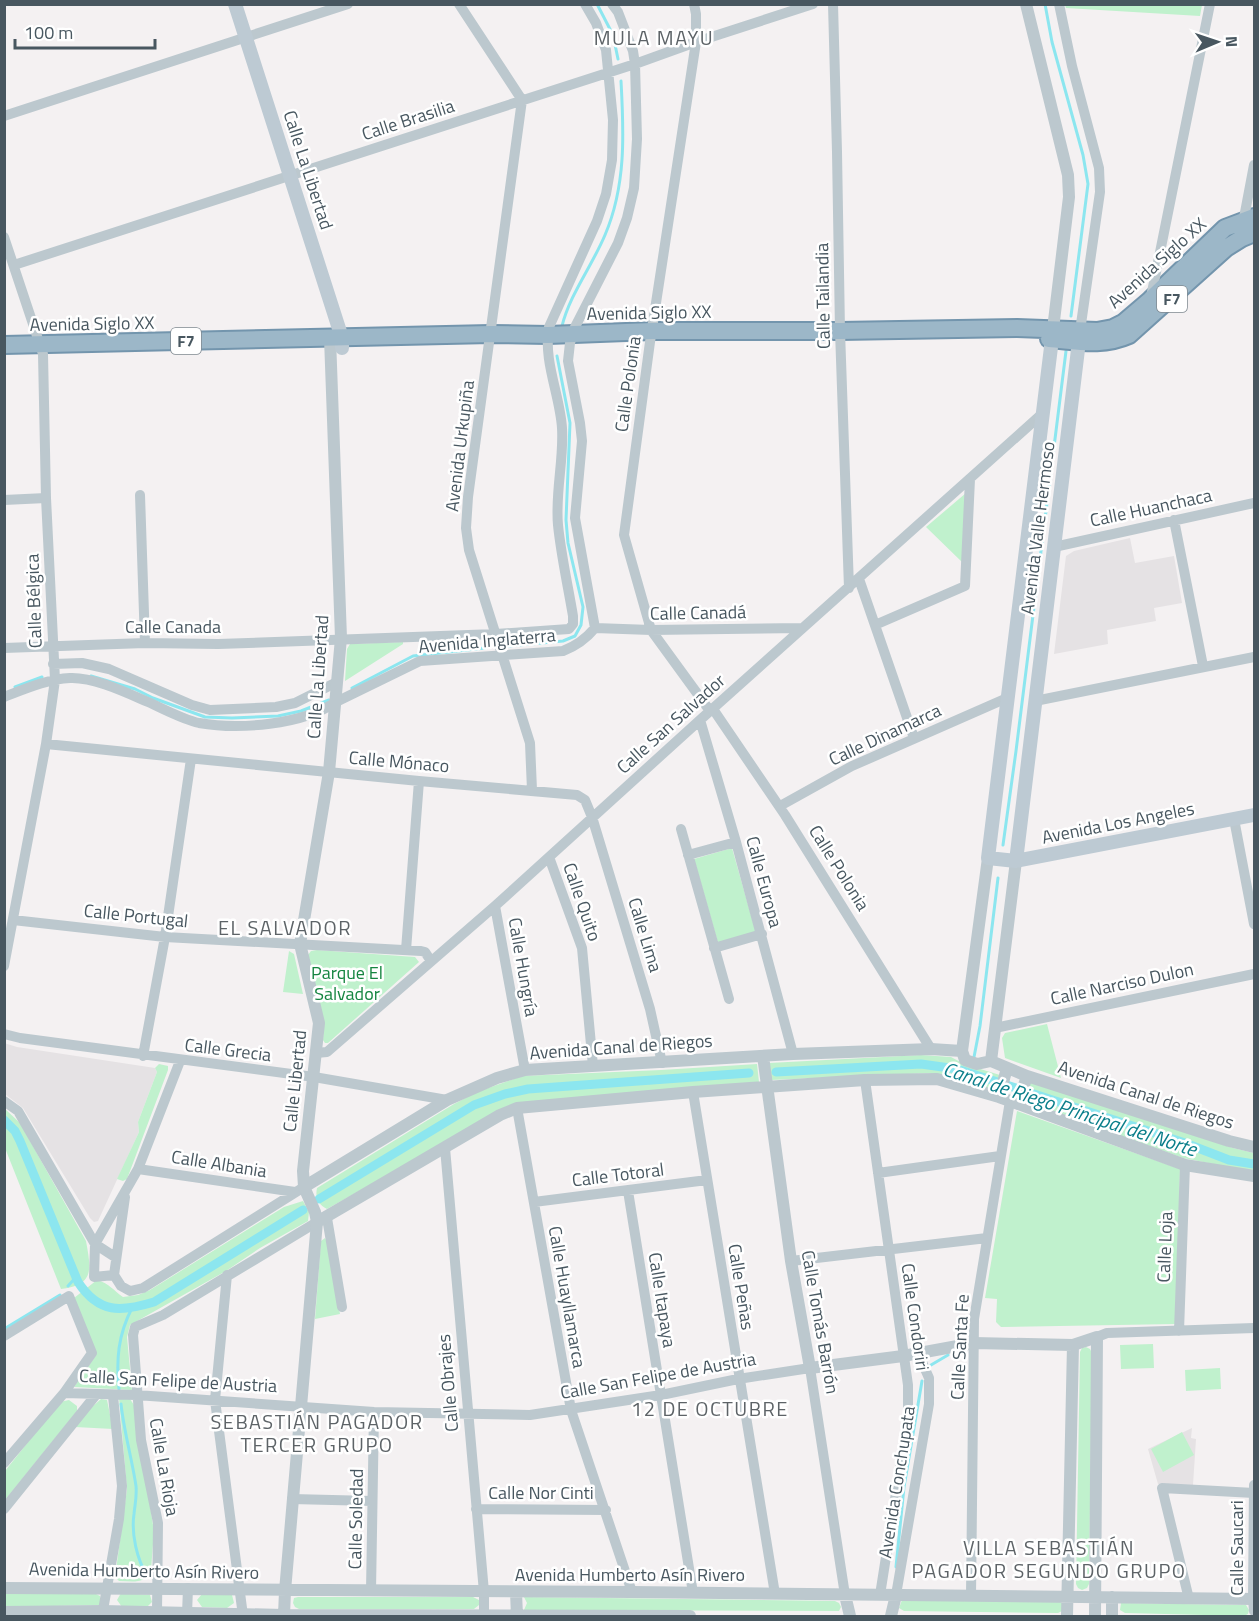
<svg xmlns="http://www.w3.org/2000/svg" width="1259" height="1621" font-family="'Titillium Web',sans-serif">
<rect width="100%" height="100%" fill="#f4f1f2"/>
<!-- education -->
<path fill="#e5e2e4" d="M1130,538L1135,563L1174,556L1182,603L1154,608L1156,621L1107,630L1108,644L1054,654L1066,556L1074,551Z
M4,1043L17,1047L155,1068L157,1072L138,1122L139,1132L98,1221L94,1222L90,1218L23,1108L5,1094Z
M1192,1428L1191,1438L1196,1439L1193,1485L1158,1484L1148,1449Z"/>
<!-- green -->
<path fill="#c0f1cd" d="M1065,5V4L1202,5L1200,16L1066,8Z
M966,493L963,563L926,527Z
M403,642V644L345,681L347,649L350,644Z
M732,848L756,933L718,943L694,859Z
M317,950L415,957L419,962L328,1043H325L323,1040L324,1025L308,955L311,951Z
M289,951L294,954L303,994L283,992Z
M1047,1024L1061,1078L1005,1058L1002,1038L1005,1033Z
M921,1055L951,1057L964,1064L1000,1075L995,1092L930,1073L771,1080L769,1063Z
M159,1064L168,1066V1070L127,1179L123,1181L117,1179L139,1132L138,1122L157,1072L155,1068Z
M757,1064L759,1082L516,1103L327,1209C318,1204 315,1198 317,1188L454,1104L477,1092L522,1076L661,1070Z
M1029,1082L1233,1148L1254,1153V1172L1183,1158L1024,1101Z
M4,1108L20,1123L86,1241C91,1269 95,1285 61,1289L5,1148Z
M1017,1111L1180,1169L1176,1324L1001,1327L996,1322L997,1299L985,1298Z
M303,1201L309,1212L308,1221L260,1248L226,1271L130,1325L127,1337L132,1390L74,1387L96,1355L74,1298L97,1280C110,1284 113,1290 123,1297L138,1295L150,1290L284,1207Z
M325,1238L327,1242L340,1314L315,1319L321,1241Z
M1153,1344L1154,1368L1121,1369L1120,1345Z
M1086,1347L1090,1349L1092,1353L1089,1584L1087,1588L1082,1590L1078,1588L1076,1584L1080,1352L1082,1348Z
M1220,1368L1221,1389L1186,1391L1185,1370Z
M119,1398L130,1399L134,1405L154,1531L151,1570C145,1585 132,1581 119,1581L115,1577L127,1489Z
M101,1399L107,1400L113,1429L75,1427L92,1407Z
M69,1400L77,1406V1411L5,1500V1471L60,1402Z
M1182,1432L1194,1455L1163,1472L1151,1449Z
M121,1593L150,1595L152,1602L148,1606L122,1607L117,1600Z
M5,1594H96L100,1596L101,1605L5,1607Z
M202,1594L232,1595L234,1603L227,1608L202,1607L197,1600Z
M298,1597H473L479,1600V1605L474,1609H299L295,1607L293,1603L294,1598Z
M524,1597L835,1601L839,1603L841,1607L839,1611L524,1610L527,1603Z
M902,1600L1058,1601L1062,1603V1611L1058,1613L904,1611L899,1608Z
M1121,1603L1246,1605L1249,1610L1248,1614L1244,1616L1125,1613L1120,1610Z"/>
<g fill="none" stroke-linecap="round" stroke-linejoin="round">
<!-- stream -->
<path stroke="#8ce6ef" stroke-width="3" d="M597,4L613,35L618,59
M1045,4L1052,42L1083,155L1088,184L1071,316
M562,326C570,294 592,266 605,235C626,186 624,134 621,81
M509,646L563,641L575,636L581,625L583,607L568,543L566,520L570,423L557,356
M91,676L135,689L153,698L205,717L232,718L278,716L301,711L329,700
M15,687L42,677
M352,688L413,656L485,648
M1003,845L1016,751L1066,351
M974,1057L980,1026L998,878
M68,1286L76,1277
M4,1329L60,1295
M931,1365L948,1355
M119,1389C116,1360 118,1335 132,1308
M121,1404C124,1432 132,1459 136,1486C137,1496 135,1504 134,1514C131,1534 137,1559 147,1576
M896,1567L904,1487L922,1381"/>
<!-- canal -->
<path stroke="#8ce6ef" stroke-width="9" d="M776,1072L921,1064L957,1069L1185,1143L1229,1160L1254,1164
M4,1120L15,1131L20,1141L78,1282C99,1314 121,1312 154,1302L303,1210
M319,1199L474,1105L505,1094L528,1089L749,1073"/>
<defs>
<path id="trunk" d="M1049,339C1077,341 1102,347 1129,335L1226,248L1242,238L1254,233
M4,345L491,334L548,335L652,331H840L1017,328L1097,331L1113,328L1123,323L1150,300L1225,228L1254,217"/>
</defs>
<!-- trunk casing -->
<use href="#trunk" stroke="#7395ad" stroke-width="20"/>
<!-- minor -->
<path stroke="#bcc8ce" stroke-width="10" d="M459,4L522,100
M694,4L696,14V42L650,342L624,535L651,630L710,711
M833,4L837,152L840,331L849,588
M1059,4L1072,66L1099,168L1100,192L1080,331
M522,100L468,497L466,528L469,550L530,743L532,790
M4,116L348,4
M1243,223L1254,165
M4,237L43,354L46,498L55,680L46,744L4,966
M14,265L635,64L696,42L813,4
M1151,297L1210,4
M140,495L145,643
M4,500L46,498
M1174,520L1203,666
M1054,547L1254,503
M859,579L914,738
M875,625L965,586L970,479
M595,628L651,630L802,628
M4,648L145,643L218,644L496,634L569,629L573,624V616C568,586 561,555 558,525C555,493 564,460 562,428C560,395 543,361 549,327L597,221L606,194L612,160L613,120L606,50L596,23L585,4
M53,664L82,663L109,669L192,705L210,710L276,707L295,703L337,682
M4,697C25,689 48,679 70,678C94,677 127,693 148,702C164,709 182,719 199,723C239,730 302,725 336,702L420,661L563,651C576,646 585,640 595,628L575,518L582,441L580,423L568,361L570,343L575,327L618,243L627,218L634,188L637,139L635,64L633,51L618,12L612,4
M1035,701L1254,657
M713,709L785,815L931,1049
M700,720L736,842L793,1054
M46,744L419,781L577,795L585,800L592,817L650,1009L662,1063
M780,806L852,766L1007,698
M1234,819L1254,924
M681,829L729,999
M688,855L736,842
M549,857L582,948L593,1066
M495,906L525,1070
M13,920L165,937L421,951L425,952L431,961
M714,948L762,934
M406,950L419,781
M995,1028L1254,974
M4,1034L20,1038L314,1077L447,1100
M316,1053L327,1052L495,906L700,720L1043,413
M143,1056L165,937L191,759
M865,1080L908,1385V1417L880,1595
M693,1092L775,1594
M4,1101L18,1111L95,1244L115,1257
M517,1108L571,1410L632,1592
M445,1148L484,1592V1616
M138,1169L295,1192
M878,1173L1000,1156
M628,1191L693,1593
M534,1202L707,1180
M327,1218L342,1307
M791,1261L987,1238
M114,1275L94,1277L95,1244L138,1169L180,1061
M114,1275L121,1286L130,1291L143,1288L304,1187
M114,1275L125,1197
M227,1275L215,1400L243,1616
M1179,1331L1185,1165
M4,1336L69,1296L92,1353L64,1393L4,1463
M1097,1337L1107,1333L1254,1328
M64,1393L136,1395L374,1412L530,1415L661,1395L738,1379L810,1368L845,1595
M1254,1485L1253,1599L1254,1611
M292,1499L372,1501
M4,1509L95,1396
M476,1509L606,1510
M371,1591L374,1412
M896,1595L929,1404V1378L918,1353
M971,1596L974,1319L1010,1101
M1189,1599L1162,1488L1254,1493
M157,1613L158,1523L141,1440L133,1335L135,1327L163,1315L317,1222
M187,1614L188,1588
M102,1616L119,1519L122,1486L113,1396"/>
<!-- tertiary -->
<path stroke="#bcc8ce" stroke-width="12" d="M1026,4L1068,175L1069,197L1053,329
M988,858L962,1051L965,1060L977,1064L991,1061L1027,1076L1229,1141L1254,1147
M763,1056L791,1261L810,1368L903,1356L974,1343L1073,1345L1097,1337L1095,1616
M991,1061L1016,861
M999,1097L1007,1068
M1018,1104L1027,1076
M304,1187L447,1100L497,1078L525,1070L793,1054L931,1049L962,1051
M317,1222L500,1115L517,1108L693,1092L865,1080L937,1079L999,1097L1185,1165L1254,1176
M4,1588L632,1592L1254,1599
M516,1592L517,1616
M845,1595L850,1616
M1112,1597V1616
M4,1612L103,1611L284,1615L690,1616
M284,1615L285,1591L317,1222L315,1212L304,1187L303,1171L319,1023L300,944L329,772L341,638L330,338
M891,1616L896,1595
M1067,1616L1073,1345"/>
<!-- secondary -->
<path stroke="#bdcad3" stroke-width="14" d="M235,4L342,338V348
M1053,331L988,858L1016,861L1254,815
M1016,861L1080,333"/>
<!-- trunk -->
<use href="#trunk" stroke="#9cb7c8" stroke-width="16"/>
</g>
<g text-anchor="middle" stroke-width="5" stroke-linejoin="round" paint-order="stroke">
<!-- shield labels -->
<g fill="#fff" stroke="#7f8990" stroke-width="1.5">
<rect x="1157" y="286" width="30" height="26" rx="4.5"/>
<rect x="171" y="328" width="30" height="26" rx="4.5"/>
</g>
<g font-size="16" font-weight="bold" fill="#485760">
<text x="1172" y="305">F7</text>
<text x="186" y="347">F7</text>
</g>
<!-- street labels -->
<g font-size="18" fill="#485760" stroke="#fff">
<text transform="translate(408 120) rotate(-18)" y="6">Calle Brasilia</text>
<text transform="translate(308 170) rotate(72)" y="6">Calle La Libertad</text>
<text transform="translate(1157 263) rotate(-42)" y="6">Avenida Siglo XX</text>
<text transform="translate(823 296) rotate(-91)" y="6">Calle Tailandia</text>
<text transform="translate(649 313) rotate(-1)" y="6">Avenida Siglo XX</text>
<text transform="translate(92 324) rotate(-1)" y="6">Avenida Siglo XX</text>
<text transform="translate(628 384) rotate(-82)" y="6">Calle Polonia</text>
<text transform="translate(460 446) rotate(-83)" y="6">Avenida Urkupiña</text>
<text transform="translate(1151 508) rotate(-12)" y="6">Calle Huanchaca</text>
<text transform="translate(1038 528) rotate(-83)" y="6">Avenida Valle Hermoso</text>
<text transform="translate(34 601) rotate(-92)" y="6">Calle Bélgica</text>
<text transform="translate(698 613) rotate(-1)" y="6">Calle Canadá</text>
<text x="173" y="633">Calle Canada</text>
<text transform="translate(487 641) rotate(-5)" y="6">Avenida Inglaterra</text>
<text transform="translate(318 677) rotate(-86)" y="6">Calle La Libertad</text>
<text transform="translate(671 724) rotate(-42)" y="6">Calle San Salvador</text>
<text transform="translate(885 735) rotate(-25)" y="6">Calle Dinamarca</text>
<text transform="translate(399 762) rotate(5)" y="6">Calle Mónaco</text>
<text transform="translate(1118 823) rotate(-11)" y="6">Avenida Los Angeles</text>
<text transform="translate(839 868) rotate(58)" y="6">Calle Polonia</text>
<text transform="translate(764 882) rotate(75)" y="6">Calle Europa</text>
<text transform="translate(582 902) rotate(71)" y="6">Calle Quito</text>
<text transform="translate(136 916) rotate(6)" y="6">Calle Portugal</text>
<text transform="translate(645 935) rotate(73)" y="6">Calle Lima</text>
<text transform="translate(523 967) rotate(80)" y="6">Calle Hungría</text>
<text transform="translate(1122 984) rotate(-12)" y="6">Calle Narciso Dulon</text>
<text transform="translate(621 1047) rotate(-4)" y="6">Avenida Canal de Riegos</text>
<text transform="translate(228 1050) rotate(7)" y="6">Calle Grecia</text>
<text transform="translate(295 1081) rotate(-84)" y="6">Calle Libertad</text>
<text transform="translate(1146 1095) rotate(18)" y="6">Avenida Canal de Riegos</text>
<text transform="translate(219 1164) rotate(9)" y="6">Calle Albania</text>
<text transform="translate(618 1175) rotate(-7)" y="6">Calle Totoral</text>
<text transform="translate(1165 1247) rotate(-88)" y="6">Calle Loja</text>
<text transform="translate(741 1287) rotate(81)" y="6">Calle Peñas</text>
<text transform="translate(567 1297) rotate(80)" y="6">Calle Huayllamarca</text>
<text transform="translate(662 1300) rotate(81)" y="6">Calle Itapaya</text>
<text transform="translate(915 1317) rotate(82)" y="6">Calle Condoriri</text>
<text transform="translate(820 1322) rotate(80)" y="6">Calle Tomás Barrón</text>
<text transform="translate(960 1347) rotate(-87)" y="6">Calle Santa Fe</text>
<text transform="translate(658 1376) rotate(-10)" y="6">Calle San Felipe de Austria</text>
<text transform="translate(178 1381) rotate(3)" y="6">Calle San Felipe de Austria</text>
<text transform="translate(448 1383) rotate(-95)" y="6">Calle Obrajes</text>
<text transform="translate(164 1467) rotate(80)" y="6">Calle La Rioja</text>
<text transform="translate(897 1482) rotate(-81)" y="6">Avenida Conchupata</text>
<text x="541" y="1499">Calle Nor Cinti</text>
<text transform="translate(356 1519) rotate(-89)" y="6">Calle Soledad</text>
<text transform="translate(1237 1548) rotate(-90)" y="6">Calle Saucari</text>
<text transform="translate(144 1571) rotate(1)" y="6">Avenida Humberto Asín Rivero</text>
<text x="630" y="1581">Avenida Humberto Asín Rivero</text>
</g>
<!-- park labels -->
<g font-size="18" fill="#158540" stroke="#fff">
<text x="347" y="979">Parque El<tspan x="347" dy="21">Salvador</tspan></text>
</g>
<!-- neighbourhood labels -->
<g font-size="20" letter-spacing="1.5" fill="#5d6367" stroke="#fff">
<text x="654" y="45">MULA MAYU</text>
<text x="285" y="935">EL SALVADOR</text>
<text x="710" y="1416">12 DE OCTUBRE</text>
<text x="317" y="1429">SEBASTIÁN PAGADOR<tspan x="317" dy="23">TERCER GRUPO</tspan></text>
<text x="1049" y="1555">VILLA SEBASTIÁN<tspan x="1049" dy="23">PAGADOR SEGUNDO GRUPO</tspan></text>
</g>
<!-- water labels -->
<g font-size="20" font-style="italic" fill="#0a7e8a" stroke="#fff">
<text transform="translate(1070 1109) rotate(18)" y="7">Canal de Riego Principal del Norte</text>
</g>
</g>
<!-- border -->
<rect width="1259" height="1621" fill="none" stroke="#485760" stroke-width="12"/>
<!-- north arrow -->
<g transform="translate(1217 42) rotate(88)" stroke="#ffffff" stroke-width="4.5" paint-order="stroke">
<path d="M0-4.5L10 22L0 15L-10 22Z" fill="#485760"/>
<text y="-9" font-size="16" font-weight="bold" text-anchor="middle" fill="#485760">N</text>
</g>
<!-- scale -->
<path d="M15 39v9h140v-9" fill="none" stroke="#485760" stroke-width="3"/>
<text x="24" y="39" font-size="18" fill="#485760" stroke="#ffffff" stroke-width="4.5" paint-order="stroke">100 m</text>
</svg>
